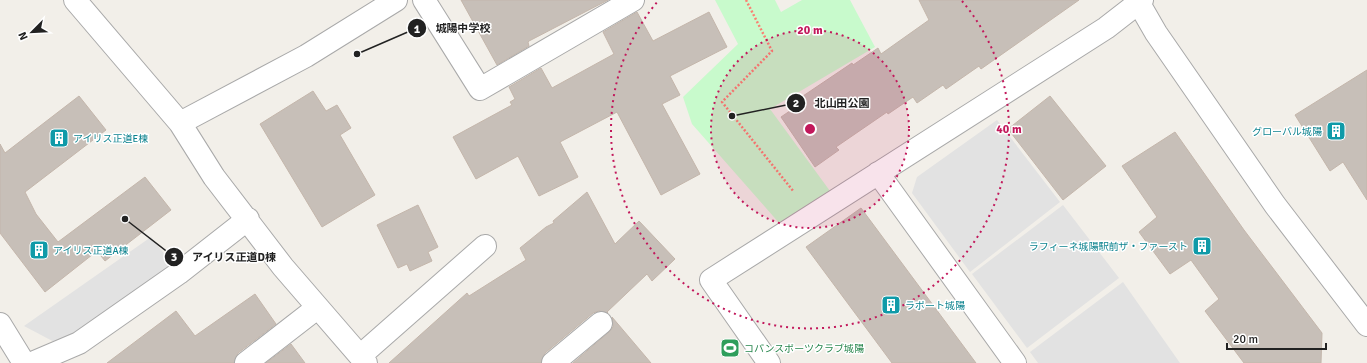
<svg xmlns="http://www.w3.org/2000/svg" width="1367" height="363" font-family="Signika,'Noto Sans JP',sans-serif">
<rect width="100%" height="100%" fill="#f2efe9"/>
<!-- park -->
<path fill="#c8facc" d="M715,0H775L781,12L802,0H850L875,47L770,109L830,191L780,224L692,124L683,97L738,44Z"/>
<!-- parking -->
<path fill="#e2e2e2" d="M997,120L1060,202L970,272L912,193L917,177Z
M1063,205L1119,278L1027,348L972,274Z
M151,237L173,265L60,345L24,326Z
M1123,282L1180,363H1038L1030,352Z"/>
<!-- building -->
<path fill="#c7bfb8" stroke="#c4b6ab" d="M461,0H608L529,41L528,42L529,46L497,65Z
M919,0H1079L981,69L979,66L946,89L943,85L917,103L913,97L888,114L887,112L836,147L839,150L815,167L781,117L806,100L803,96L852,63L853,65L878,48L881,54L929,20Z
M637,12L653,41L709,12L727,47L670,76L680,95L662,104L700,174L661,195L617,112L560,142L578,177L539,196L518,156L476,179L453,137L512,105L510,102L515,99L509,87L541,68L552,88L614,54L603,32Z
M1367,70V200L1343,162L1330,171L1295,115Z
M313,91L326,111L337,105L351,128L340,135L375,195L322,227L260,124Z
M79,96L106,130L25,192L36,214L58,242L145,177L171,210L105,261L97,251L45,292L0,233V144L5,153Z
M1050,96L1106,166L1063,200L1008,129Z
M1175,132L1244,230L1322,333L1321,363H1244L1205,311L1219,299L1191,260L1170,274L1139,232L1157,217L1122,166Z
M587,192L615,244L639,221L675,259L652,281L647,274L607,312L608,313L599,311L593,313L545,353L541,363H389L467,293L469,296L526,260L520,248L546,227L554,223L553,221Z
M418,205L438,247L428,252L432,261L410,271L407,264L398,268L377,225Z
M861,208L976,363H892L806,247Z
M255,294L276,324L238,353L234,363H107L176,311L195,336Z
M612,317L651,363H573L609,332L613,327Z
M291,344L305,363H266Z"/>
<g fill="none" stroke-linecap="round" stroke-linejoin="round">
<defs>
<path id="minor" d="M75,0L180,123L214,177L283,267L366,363
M424,0L480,89L633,0
M1137,0L1156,33L1275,205L1367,325
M180,123L306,56L396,0
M878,173L1015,363
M0,324L24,363
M360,356L485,246
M32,363L79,343L179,273L248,219
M246,363L317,308
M553,363L601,323
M769,363L711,280L1106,28L1142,0"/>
</defs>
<!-- minor casing -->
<use href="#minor" stroke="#a9a9a9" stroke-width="24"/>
<!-- path -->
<path stroke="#fa8072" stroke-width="2.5" stroke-dasharray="2 2" stroke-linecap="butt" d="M746,0L772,51L722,102L794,192"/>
<!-- minor -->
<use href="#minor" stroke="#fff" stroke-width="22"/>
</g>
<!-- distance rings -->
<circle cx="810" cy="129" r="99" fill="#c2185b" fill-opacity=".12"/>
<g fill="none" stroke="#c2185b" stroke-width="2" stroke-dasharray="2 4">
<circle cx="810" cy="129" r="99"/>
<path d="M962 1A199 199 0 1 1 658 1"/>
</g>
<!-- icons -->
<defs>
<symbol id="building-square" viewBox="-11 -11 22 22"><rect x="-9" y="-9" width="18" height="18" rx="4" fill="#0f9aa8" stroke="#fff"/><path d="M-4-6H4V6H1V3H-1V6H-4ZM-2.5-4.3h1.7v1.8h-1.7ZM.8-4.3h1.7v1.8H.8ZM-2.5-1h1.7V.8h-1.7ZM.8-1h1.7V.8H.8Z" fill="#fff"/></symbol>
<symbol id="stadium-square" viewBox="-11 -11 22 22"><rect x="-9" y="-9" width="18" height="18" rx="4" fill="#2e9e5b" stroke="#fff"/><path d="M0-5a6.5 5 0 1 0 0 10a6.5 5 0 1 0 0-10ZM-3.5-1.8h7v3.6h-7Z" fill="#fff"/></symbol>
</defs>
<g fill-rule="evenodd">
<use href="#building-square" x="1325" y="120" width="22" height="22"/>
<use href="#building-square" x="48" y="127" width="22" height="22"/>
<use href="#building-square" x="1191" y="235" width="22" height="22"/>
<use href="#building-square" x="28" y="239" width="22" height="22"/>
<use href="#building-square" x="880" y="294" width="22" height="22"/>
<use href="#stadium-square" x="719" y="337" width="22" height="22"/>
</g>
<g text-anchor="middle" stroke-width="3" stroke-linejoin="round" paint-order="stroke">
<!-- culture labels -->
<g font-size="10" fill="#0d838f" stroke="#fff" text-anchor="start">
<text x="1322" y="135" text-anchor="end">グローバル城陽</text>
<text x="73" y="142">アイリス正道E棟</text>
<text x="1188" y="250" text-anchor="end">ラフィーネ城陽駅前ザ・ファースト</text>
<text x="53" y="254">アイリス正道A棟</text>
<text x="905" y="309">ラポート城陽</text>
</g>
<!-- leisure labels -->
<g font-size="10" fill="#27864d" stroke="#fff" text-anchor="start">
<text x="744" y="352">コパンスポーツクラブ城陽</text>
</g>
</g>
<circle cx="810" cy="129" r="6" fill="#c2185b" stroke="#fff" stroke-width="2"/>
<g font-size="12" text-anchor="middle" font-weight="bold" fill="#c2185b" stroke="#fff" stroke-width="3" stroke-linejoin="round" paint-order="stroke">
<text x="810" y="34">20 m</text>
<text x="1009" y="133">40 m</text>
</g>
<!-- callouts -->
<path fill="none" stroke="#222" stroke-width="1.5" d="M357 54L417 28M732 116L796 103M125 219L174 257"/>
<g fill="#222" stroke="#fff" stroke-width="1.5">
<circle cx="357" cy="54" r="4"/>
<circle cx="732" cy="116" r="4"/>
<circle cx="125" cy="219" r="4"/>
<circle cx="417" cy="28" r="10"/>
<circle cx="796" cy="103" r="10"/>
<circle cx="174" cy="257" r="10"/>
</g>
<g font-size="12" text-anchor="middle" font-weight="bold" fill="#fff">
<text x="417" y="33">1</text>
<text x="796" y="107">2</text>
<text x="174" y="261">3</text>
</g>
<g font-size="11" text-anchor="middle" font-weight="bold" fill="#222" stroke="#fff" stroke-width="3" stroke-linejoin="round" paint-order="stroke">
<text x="463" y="32">城陽中学校</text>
<text x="842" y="107">北山田公園</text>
<text x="234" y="261">アイリス正道D棟</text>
</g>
<!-- north arrow -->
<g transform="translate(32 32) rotate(246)" stroke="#ffffff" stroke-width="3" paint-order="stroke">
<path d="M0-3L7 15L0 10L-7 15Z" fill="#222222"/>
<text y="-6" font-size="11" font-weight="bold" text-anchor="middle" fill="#222222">N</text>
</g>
<!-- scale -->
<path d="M1227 343v6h99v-6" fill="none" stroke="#222222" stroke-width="2"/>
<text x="1233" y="343" font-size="12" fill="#222222" stroke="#ffffff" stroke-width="3" paint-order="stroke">20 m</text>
</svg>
